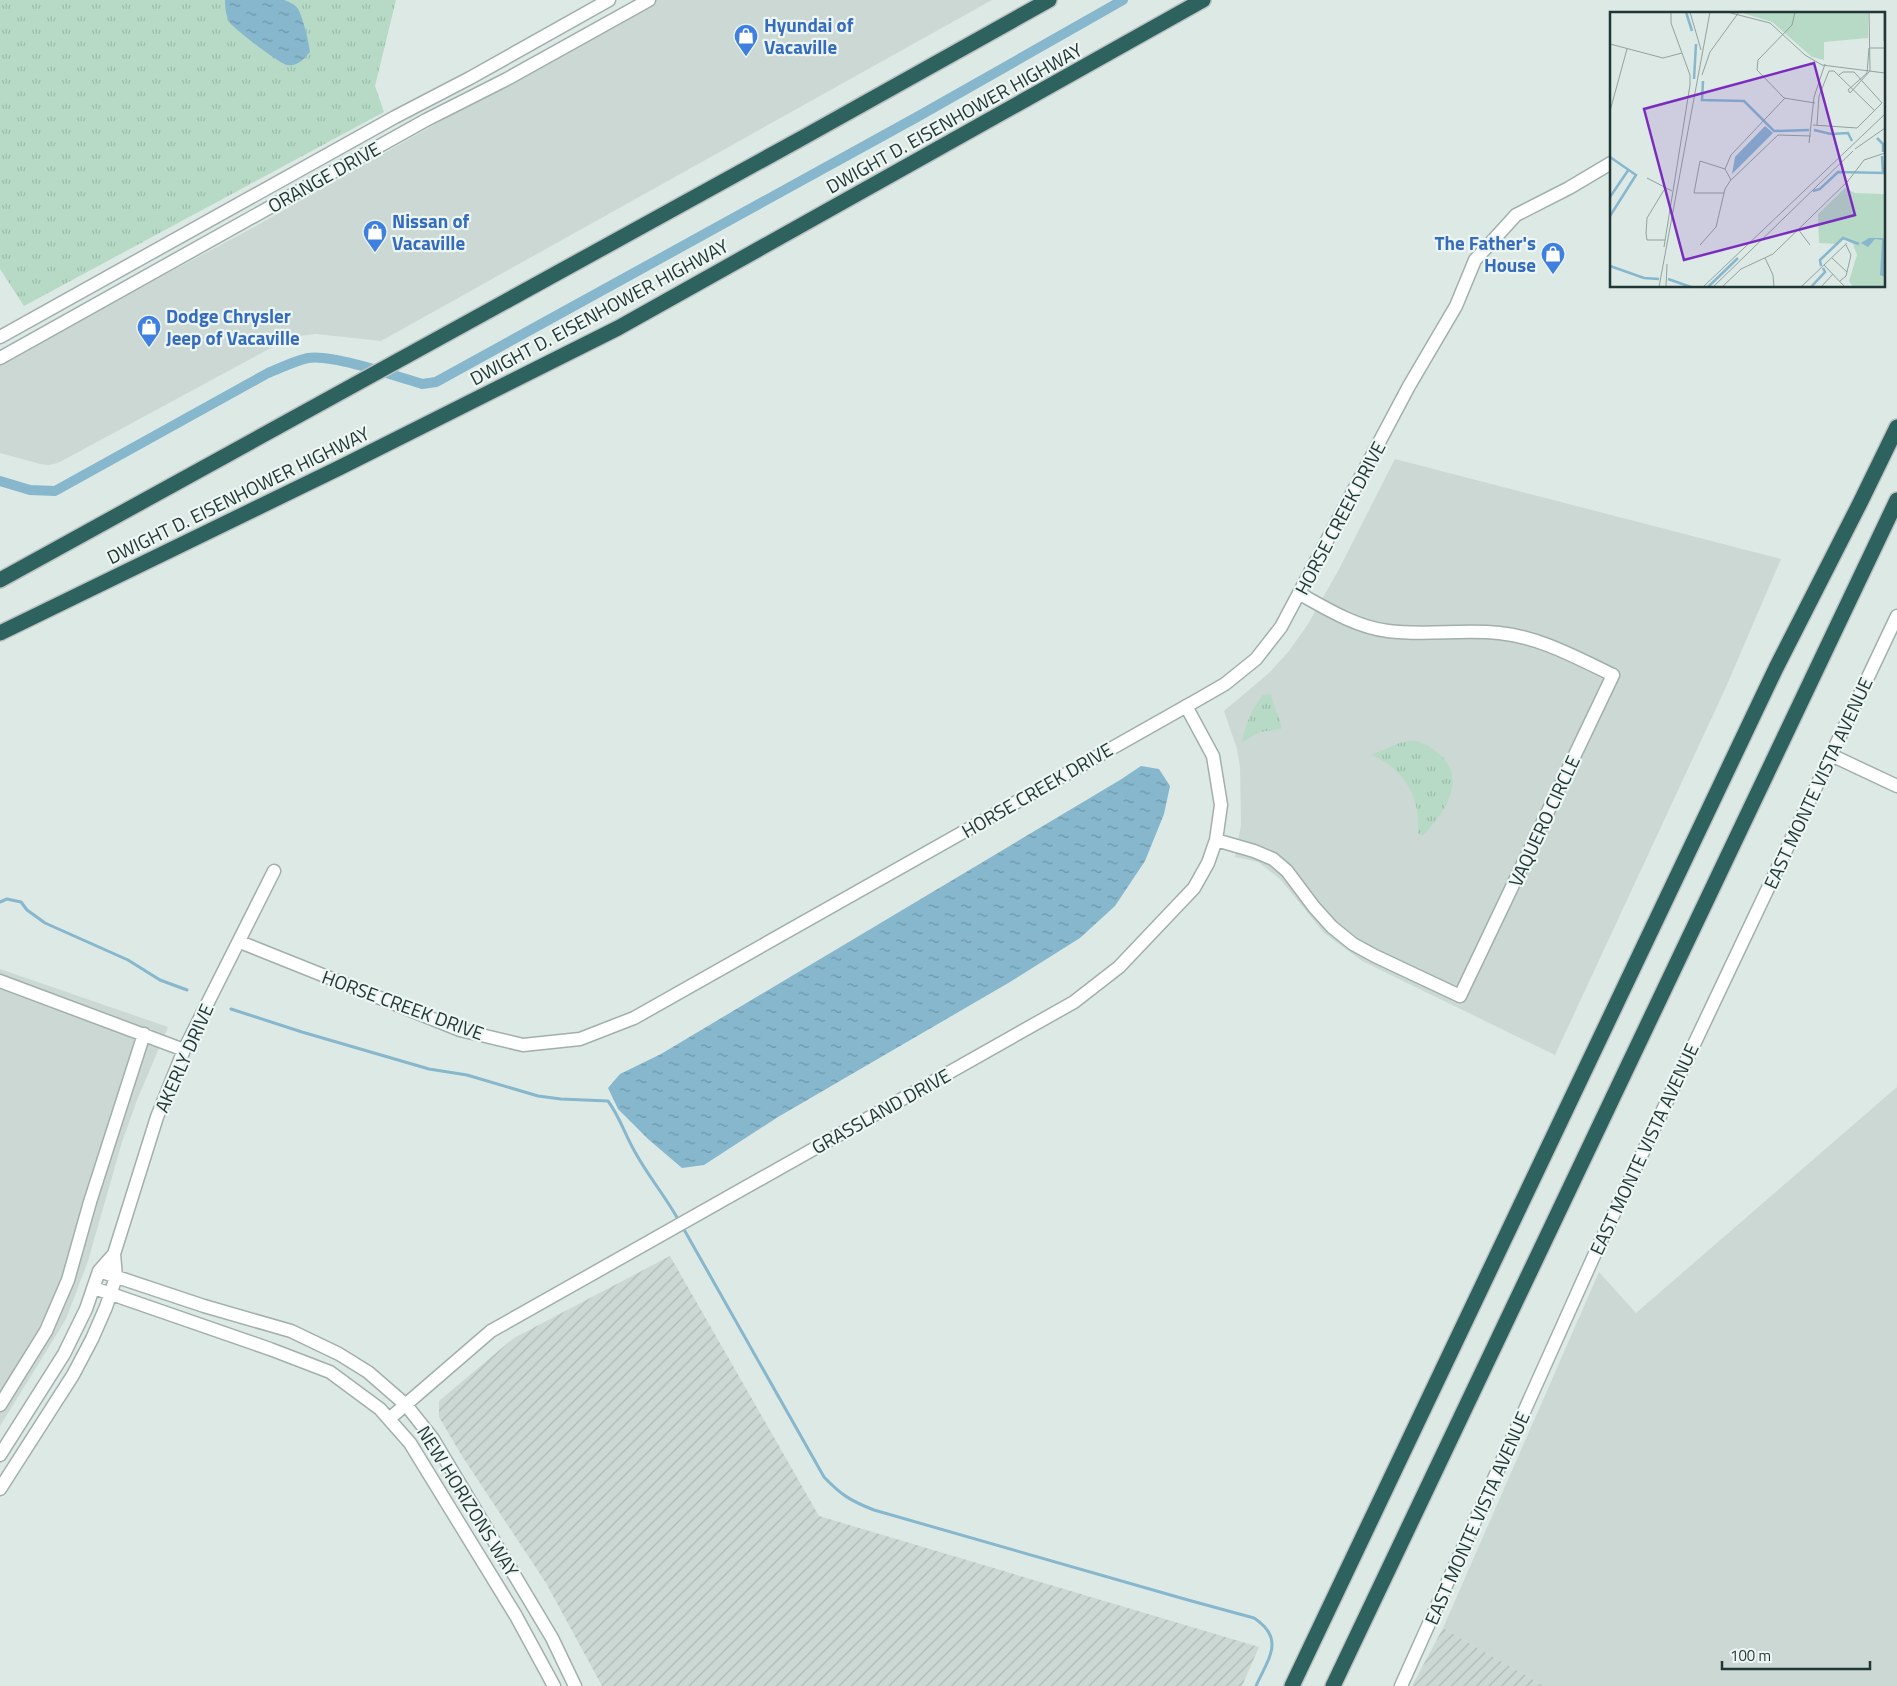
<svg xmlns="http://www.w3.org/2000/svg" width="1897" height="1686" font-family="'Titillium Web',sans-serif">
<defs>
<pattern id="industrial-furrows" width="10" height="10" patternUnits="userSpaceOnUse" patternTransform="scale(1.25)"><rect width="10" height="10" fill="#ccd8d4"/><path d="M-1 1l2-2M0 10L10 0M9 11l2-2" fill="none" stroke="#afbab7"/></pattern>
<pattern id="grass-tufts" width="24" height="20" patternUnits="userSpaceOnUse" patternTransform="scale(1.25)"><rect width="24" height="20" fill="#b6dac5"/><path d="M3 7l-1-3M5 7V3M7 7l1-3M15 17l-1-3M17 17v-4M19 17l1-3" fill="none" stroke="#9cbcaa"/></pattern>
<pattern id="water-ripples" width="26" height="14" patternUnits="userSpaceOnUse" patternTransform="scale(1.25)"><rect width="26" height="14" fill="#86b7cd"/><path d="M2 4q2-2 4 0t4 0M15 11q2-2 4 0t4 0" fill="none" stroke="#6d96a7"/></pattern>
</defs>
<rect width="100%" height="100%" fill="#dde9e5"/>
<!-- built -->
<path fill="#ccd8d4" d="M654,0H992L381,341L316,334L291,337L58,463L49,465L40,464L0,453V363L254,227Z
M1395,459L1781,559L1726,687L1555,1055L1362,961L1324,933L1280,879L1258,862L1235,857L1241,825L1240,767L1237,749L1224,711L1269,673L1289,651L1308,624L1338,571Z
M0,969L168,1027L137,1100L122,1142L88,1261L66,1319L0,1426Z
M1897,1087V1686H1544L1443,1628L1599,1272L1636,1313Z"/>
<!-- industrial -->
<path fill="url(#industrial-furrows)" d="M670,1256L819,1516L1259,1647L1242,1686H602L546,1583L462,1456L439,1417V1401L514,1338Z
M1443,1628L1544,1686H1412Z"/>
<!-- grass -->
<path fill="url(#grass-tufts)" d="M0,0H396L375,86L384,112L24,306L0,269Z
M1271,694C1272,706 1282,718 1281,729L1260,732L1242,742C1246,724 1251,709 1263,695Z
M1410,741C1422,741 1428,745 1438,753C1469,778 1444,813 1423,836L1418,833C1421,798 1404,768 1371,755L1399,743Z"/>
<!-- water -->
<path fill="url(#water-ripples)" d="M225,0H284C289,2 295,4 298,9C303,18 309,42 310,52C304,59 297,67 287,65C279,64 236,30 230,23C226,16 225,8 225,0Z
M1141,766L1159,769L1170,786L1164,814L1145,861L1115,906L1080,938L1010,982L778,1117L704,1165L682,1168L648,1139L618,1109L608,1088L620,1074L661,1054L1120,780Z"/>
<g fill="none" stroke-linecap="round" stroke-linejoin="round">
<!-- stream -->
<path stroke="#86b7cd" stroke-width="3" d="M0,902L7,899L21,902L27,910L45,923L128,960L160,980L187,990
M231,1009L302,1032L429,1069L467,1075L538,1096L561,1099L608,1101C620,1117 625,1135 635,1152C648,1176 666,1197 679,1221
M682,1226L824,1477C841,1495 851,1501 874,1510L1188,1600L1254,1618C1286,1639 1268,1659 1256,1686"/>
<!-- canal -->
<path stroke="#86b7cd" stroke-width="10" d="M0,481L30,490L55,491L268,373C281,368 294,361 308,358C332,354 396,376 422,384L436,382L917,117L1123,0"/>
<defs>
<path id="minor" d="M0,337L395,117L470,78L609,0
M0,358L426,120L507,79L649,0
M1831,755L1897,786
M1216,840L1254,851L1273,859L1287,871L1314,907L1332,927L1353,944L1375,956L1460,996L1613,675C1577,658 1540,637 1499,633C1462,629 1425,636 1388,631C1356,627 1327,609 1300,594
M240,942L460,1030L523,1045L580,1039L634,1018L1199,699L1225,684L1256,659L1281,627L1409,386L1456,306L1475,260L1516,215L1569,188L1611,163
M0,981L184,1050
M99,1271L204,1306L291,1331L339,1354L368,1372L406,1405L433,1439L552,1638L575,1686
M94,1288L270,1349L330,1372L380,1409L410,1443L516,1616L554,1686
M0,1405L46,1331L68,1280L90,1202L144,1034
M389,1419L491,1331L1074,1002L1119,967L1194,888L1208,863L1216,840L1221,805L1213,756L1186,706
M0,1455L64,1354L86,1309L99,1271L114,1254L157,1117L184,1050L274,871
M0,1489L73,1375L92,1339L106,1307L116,1277L114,1254
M1401,1686L1597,1249L1897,616"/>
<path id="highway" d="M0,580L804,137L1049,0
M0,633L339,468L618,328L1203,0
M1292,1686L1776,668L1860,503L1897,427
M1333,1686L1897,500"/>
</defs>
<!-- minor casing -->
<use href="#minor" stroke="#a1b0ad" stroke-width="15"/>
<!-- highway casing -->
<use href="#highway" stroke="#bcc3c2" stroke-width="18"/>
<!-- minor -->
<use href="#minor" stroke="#fff" stroke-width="12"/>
<!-- highway -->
<use href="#highway" stroke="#2d625f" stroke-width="15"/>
</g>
<!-- icons -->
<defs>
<symbol id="shop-pin" viewBox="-11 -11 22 30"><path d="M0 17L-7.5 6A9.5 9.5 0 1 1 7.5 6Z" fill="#3f7fe0" stroke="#edf6f3"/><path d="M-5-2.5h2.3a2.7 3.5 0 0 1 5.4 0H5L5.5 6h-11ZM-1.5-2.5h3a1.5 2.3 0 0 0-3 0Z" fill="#fff"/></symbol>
</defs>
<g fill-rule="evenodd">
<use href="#shop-pin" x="732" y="22" width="28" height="38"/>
<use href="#shop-pin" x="361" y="218" width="28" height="38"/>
<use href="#shop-pin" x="1539" y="240" width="28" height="38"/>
<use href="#shop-pin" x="135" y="313" width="28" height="38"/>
</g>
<g text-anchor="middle" stroke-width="4.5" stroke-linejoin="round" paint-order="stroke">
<!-- shop labels -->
<g font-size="19" font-weight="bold" fill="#366cbe" stroke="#edf6f3" text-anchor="start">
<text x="764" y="32">Hyundai of<tspan x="764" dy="22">Vacaville</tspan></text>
<text x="392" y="228">Nissan of<tspan x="392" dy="22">Vacaville</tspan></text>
<text x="1536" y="250" text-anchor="end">The Father's<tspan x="1536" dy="22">House</tspan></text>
<text x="166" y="323">Dodge Chrysler<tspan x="166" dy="22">Jeep of Vacaville</tspan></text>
</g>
<!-- street labels -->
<g font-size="19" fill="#203735" stroke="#edf6f3">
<text transform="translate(954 118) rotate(-29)" y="7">DWIGHT D. EISENHOWER HIGHWAY</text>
<text transform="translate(324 177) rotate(-29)" y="7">ORANGE DRIVE</text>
<text transform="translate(599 312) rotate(-28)" y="7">DWIGHT D. EISENHOWER HIGHWAY</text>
<text transform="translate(238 495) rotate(-26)" y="7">DWIGHT D. EISENHOWER HIGHWAY</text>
<text transform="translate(1340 518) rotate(-62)" y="7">HORSE CREEK DRIVE</text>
<text transform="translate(1818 783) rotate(-65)" y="7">EAST MONTE VISTA AVENUE</text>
<text transform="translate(1037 790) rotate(-30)" y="7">HORSE CREEK DRIVE</text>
<text transform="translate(1544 821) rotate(-65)" y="7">VAQUERO CIRCLE</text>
<text transform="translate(403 1005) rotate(20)" y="7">HORSE CREEK DRIVE</text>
<text transform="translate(184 1058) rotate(-66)" y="7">AKERLY DRIVE</text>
<text transform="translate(881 1111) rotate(-29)" y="7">GRASSLAND DRIVE</text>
<text transform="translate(1644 1149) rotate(-65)" y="7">EAST MONTE VISTA AVENUE</text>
<text transform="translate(468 1501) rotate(58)" y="7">NEW HORIZONS WAY</text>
<text transform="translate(1477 1518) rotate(-66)" y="7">EAST MONTE VISTA AVENUE</text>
</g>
</g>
<!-- overview -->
<g transform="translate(1610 12)">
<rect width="275" height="275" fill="#dde9e5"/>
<path d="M129,0H258V26L214,30V48L202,45L162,10ZM235,176L245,181L275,182V275H243L239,269L247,243L243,232L233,226L227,232L209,231L208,202Z" fill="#b6dac5"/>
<path d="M155,114L163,121L122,162L125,145ZM259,226H273L275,230V265L270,263L272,228L265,227L258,235L251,231Z" fill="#86b7cd"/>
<path fill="none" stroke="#86b7cd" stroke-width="2.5" d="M76,0L82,19M84,67L86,32M93,69L92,88L134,89L164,119L199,118M204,118L221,122L238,121L242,129M267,126L273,132V140M272,144L273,161M0,145L26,163L0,204M203,179L210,177L228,160L275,161M0,185L19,157M0,254L34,266L49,267M211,254L210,248L233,226L249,232M58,267L81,275M98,275L128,246M201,275L215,260L213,256"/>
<path fill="none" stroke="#91a29f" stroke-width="1" d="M80,0L91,38M117,0L160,11L195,43L212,53L275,61M185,0L182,13L148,48L147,58L174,86L205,91M259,0L260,59L240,81L238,78L257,61L259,36M274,29V0M0,32L53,46L72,41M259,36H275M92,63L100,40L129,0M0,99L17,37M203,113L247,116L272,91L244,60H233L229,63M207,113L209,84L219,59H224L265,99M199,131L204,85L215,52M245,137L275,116M37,166L62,179M121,168L115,157L121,143L175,86M54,178L37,206L36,221L37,228H55M114,181H84L90,149L115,157M188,217L200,233M90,233L106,215L115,177L120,169L168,123L201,124M54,235L80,73V63L61,11V0M155,246L163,263L164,275M222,246L237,260M214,253L235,275M230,269L236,264L241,243L236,233M49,275L100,0M56,275L57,252M93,275L275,102M103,275L243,139M112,275L131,257L163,242L238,169L254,148L275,141M191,275L237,231M211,275L223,262"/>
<path fill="#7b2cbf" fill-opacity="0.15" stroke="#7b2cbf" stroke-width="2.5" d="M204,51L245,203L74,248L34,97Z"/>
<rect width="275" height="275" fill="none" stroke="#203735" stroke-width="2.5"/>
</g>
<!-- scale -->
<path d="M1722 1661v8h148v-8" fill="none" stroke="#203735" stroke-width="2.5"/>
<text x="1730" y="1661" font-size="15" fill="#203735" stroke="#edf6f3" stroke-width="4" paint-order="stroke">100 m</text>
</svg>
